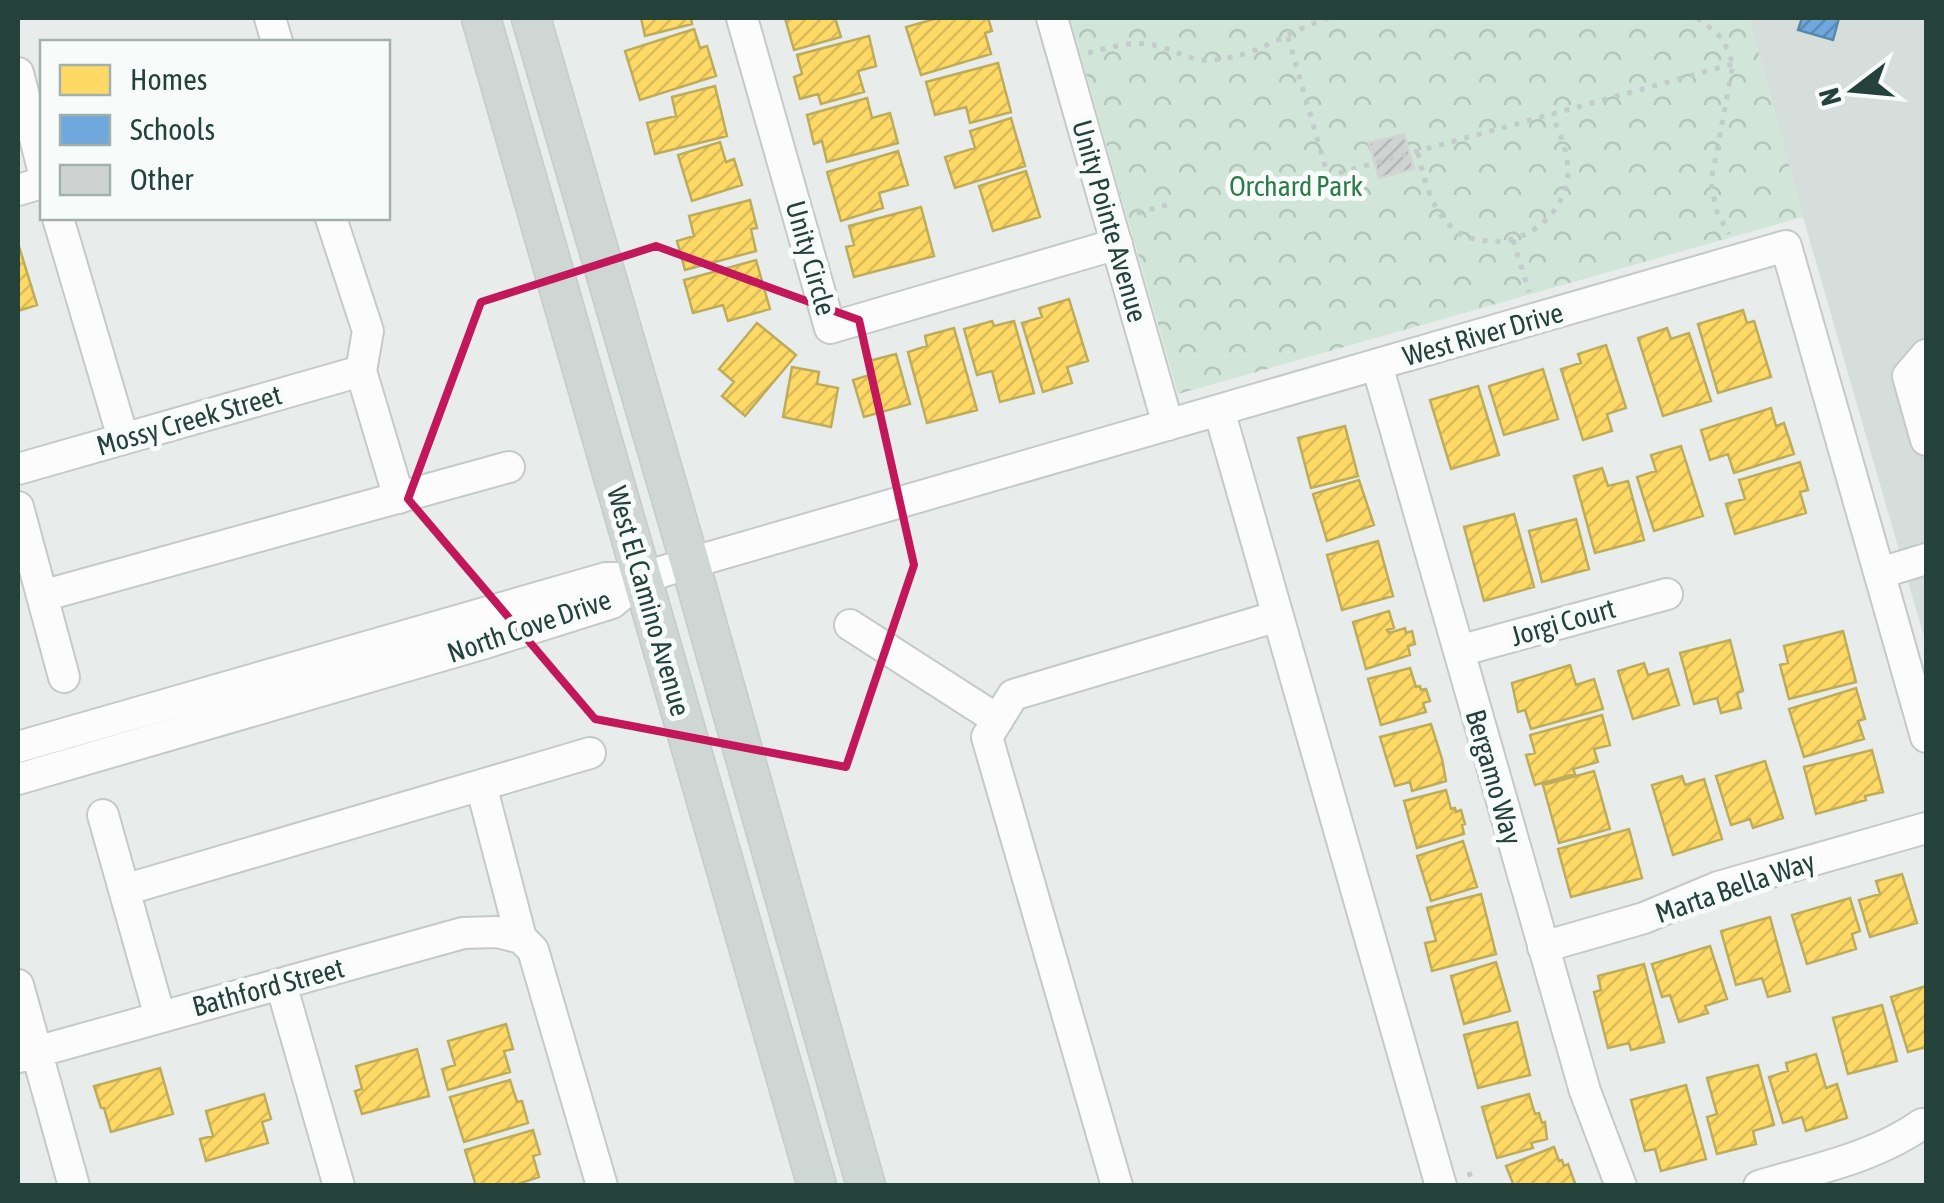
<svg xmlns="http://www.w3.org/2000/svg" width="1944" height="1203" font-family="'Asap Condensed',sans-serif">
<defs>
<pattern id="forest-crowns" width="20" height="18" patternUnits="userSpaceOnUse" patternTransform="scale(2.5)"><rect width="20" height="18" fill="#d1e6d8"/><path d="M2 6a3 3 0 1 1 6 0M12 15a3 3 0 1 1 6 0" fill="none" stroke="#b3c6ba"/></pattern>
<pattern id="homes-hatch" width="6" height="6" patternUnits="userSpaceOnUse" patternTransform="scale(2.5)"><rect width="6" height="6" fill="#ffd966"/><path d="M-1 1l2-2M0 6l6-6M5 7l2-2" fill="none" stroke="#dabb59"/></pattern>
<pattern id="schools-hatch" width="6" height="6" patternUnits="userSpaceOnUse" patternTransform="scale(2.5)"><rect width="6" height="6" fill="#6fa8dc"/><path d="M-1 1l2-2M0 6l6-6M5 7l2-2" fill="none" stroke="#5b8ab3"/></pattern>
<pattern id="building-hatch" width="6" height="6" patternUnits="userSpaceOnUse" patternTransform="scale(2.5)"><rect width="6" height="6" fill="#cfd4d2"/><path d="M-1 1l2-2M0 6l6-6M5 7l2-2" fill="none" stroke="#b2b7b5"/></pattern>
</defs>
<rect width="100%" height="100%" fill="#e8edeb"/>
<!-- built -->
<path fill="#d6dedb" d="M1749,18H1926V644L1803,217Z"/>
<!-- forest -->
<path fill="url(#forest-crowns)" d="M1070,18H1749L1803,217L1178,394Z"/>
<!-- homes -->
<path fill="url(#homes-hatch)" stroke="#bdac59" stroke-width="2.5" d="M641,18H691L692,24L645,36Z
M785,18H835L841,37L794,50Z
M938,18H988L992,31L985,33L991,54L921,75L906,27Z
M694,29L700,48L707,46L716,76L640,100L625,51Z
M869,36L876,66L858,71L864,92L821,104L818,94L800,99L794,77L802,74L797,55Z
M998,63L1011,112L970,123L966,107L935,115L926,82Z
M715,86L727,136L655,154L647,123L676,116L672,97Z
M867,98L872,118L890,113L898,143L827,162L822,141L814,144L807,115Z
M1011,118L1025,166L955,188L945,157L975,148L970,131Z
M720,142L726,162L734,159L742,185L692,201L678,155Z
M898,151L908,185L879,193L883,208L841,221L827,172Z
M1026,171L1040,217L993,231L979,186Z
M750,200L757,228L751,229L756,251L685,270L677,241L694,236L689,216Z
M921,207L934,256L854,277L846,247L854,245L849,226Z
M18,243L37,305L18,311Z
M756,260L770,309L728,321L723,305L693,313L684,280Z
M1069,299L1088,361L1067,367L1072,383L1043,392L1022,323L1042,317L1039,308Z
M1743,310L1747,323L1754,321L1771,377L1718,393L1698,324Z
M992,321L994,326L1014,321L1034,393L1000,402L992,371L977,375L964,329Z
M757,323L796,355L745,416L722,396L734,382L719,369Z
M954,328L977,410L927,423L908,352L927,346L925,336Z
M1667,328L1671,339L1689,333L1711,401L1663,416L1638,338Z
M1606,345L1626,408L1607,414L1612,431L1583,440L1561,369L1581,363L1578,354Z
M896,354L910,404L864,417L853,380L873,374L869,361Z
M792,367L819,372L817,384L838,388L831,427L783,417Z
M1543,369L1558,419L1504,435L1489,386Z
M1478,386L1499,455L1451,469L1430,400Z
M1771,408L1776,426L1784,423L1794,454L1734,473L1728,454L1710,460L1701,430Z
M1345,426L1358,476L1311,488L1298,438Z
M1681,446L1703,516L1654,531L1637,477L1656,471L1651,455Z
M1800,462L1808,490L1800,492L1806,513L1735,534L1726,504L1745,499L1739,480Z
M1602,468L1608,486L1628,481L1644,540L1595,553L1574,476Z
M1359,480L1374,525L1327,541L1313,494Z
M1514,514L1534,587L1484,601L1464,527Z
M1576,519L1589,569L1542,582L1529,531Z
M1378,541L1393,596L1342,610L1327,555Z
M1389,611L1394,628L1387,630L1389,633L1405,628L1406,633L1412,631L1415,644L1408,646L1410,655L1366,669L1353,622Z
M1843,631L1856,682L1789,699L1780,665L1788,663L1784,646Z
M1730,640L1743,691L1737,693L1741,708L1721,713L1717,698L1694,704L1680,653Z
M1644,663L1648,675L1668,669L1679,705L1633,719L1618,671Z
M1570,665L1576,685L1594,679L1603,709L1531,729L1525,710L1518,712L1512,683Z
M1410,668L1416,687L1420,686L1421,690L1426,689L1430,701L1423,703L1426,712L1381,725L1368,679Z
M1856,688L1865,719L1858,721L1864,739L1804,757L1789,709Z
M1602,715L1610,745L1594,749L1598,762L1573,769L1575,774L1535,785L1526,755L1535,753L1530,735Z
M1431,724L1442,759L1446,781L1412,791L1410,782L1395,786L1380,737Z
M1872,750L1883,792L1865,796L1866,800L1816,814L1804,767Z
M1765,761L1783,818L1753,828L1750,819L1731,825L1716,776Z
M1594,771L1610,829L1559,843L1543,785Z
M1682,776L1685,785L1704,779L1722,839L1673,855L1652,785Z
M1446,790L1451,809L1455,808L1456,812L1461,810L1465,824L1462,825L1464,834L1417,848L1404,801Z
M1629,829L1642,878L1571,897L1558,849Z
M1463,841L1477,887L1431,901L1417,856Z
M1902,874L1917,923L1870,937L1859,900L1880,894L1876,881Z
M1481,894L1496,954L1432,971L1425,943L1436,941L1427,908Z
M1850,898L1860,931L1852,934L1856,949L1807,964L1792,915Z
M1770,917L1790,991L1768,997L1762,978L1736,985L1721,931Z
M1710,946L1727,999L1705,1006L1708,1013L1679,1022L1670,995L1662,997L1652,964Z
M1496,962L1510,1011L1464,1024L1451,976Z
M1644,964L1664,1042L1631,1050L1629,1043L1608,1048L1594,992L1601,990L1598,976Z
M1926,986V1047L1908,1052L1891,997Z
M1882,1005L1897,1061L1848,1074L1833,1018Z
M1517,1022L1530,1075L1478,1088L1464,1035Z
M506,1024L513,1049L504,1051L510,1072L448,1090L442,1069L455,1065L448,1041Z
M417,1049L429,1096L362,1114L355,1091L362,1089L356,1066Z
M1816,1054L1826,1088L1837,1084L1847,1118L1806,1131L1802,1117L1783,1123L1769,1077L1788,1071L1786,1063Z
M1758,1065L1774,1125L1753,1131L1756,1144L1717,1154L1707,1117L1717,1114L1707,1078Z
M160,1068L173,1114L111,1132L104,1108H101L94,1086Z
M510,1080L517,1102L522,1101L528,1123L464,1142L450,1097Z
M1686,1085L1706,1159L1661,1171L1655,1149L1645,1151L1631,1100Z
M264,1094L271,1119L262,1122L268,1143L206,1161L200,1139L213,1136L206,1111Z
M1529,1094L1535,1114L1539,1113L1542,1123L1545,1122L1547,1139L1531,1143L1533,1148L1497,1158L1482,1107Z
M533,1130L540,1154L533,1156L539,1177L512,1186H476L465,1150Z
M1554,1147L1559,1161L1562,1160L1564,1166L1568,1164L1576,1186H1514L1506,1166Z"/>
<!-- schools -->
<path fill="url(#schools-hatch)" stroke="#5889ab" stroke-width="2.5" d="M1802,18H1839L1833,40L1798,30Z"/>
<!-- building -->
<path fill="url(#building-hatch)" stroke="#d1d6d4" stroke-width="2.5" d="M1404,134L1414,169L1379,178L1369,143Z"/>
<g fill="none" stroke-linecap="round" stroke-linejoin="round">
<defs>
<path id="minor" d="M270,18L277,42
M742,18L830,328L1117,244
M1052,18L1168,425
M18,73L42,165
M18,190L42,183
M58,218L123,438
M331,218L368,331L361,371L399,498
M1926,355L1908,376L1926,440
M1377,365L1585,1091L1621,1186
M1219,410L1441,1186
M18,469L361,371
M18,507L64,677
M1880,573L1926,559
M42,596L509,467
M850,625L998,720
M1459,651L1667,594
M18,747L606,578H642L690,563L1786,246L1926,737
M18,779L485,643L612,603L642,578
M481,785L521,938L533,950L602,1186
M103,815L160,1017
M124,890L590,753
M1543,947L1644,918L1718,887L1926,828
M281,984L339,1186
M18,985L74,1186
M18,1057L463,933L497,932L521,938
M1117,1186L987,737L1013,695L1278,616
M1759,1186C1815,1169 1874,1158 1922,1124"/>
<path id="major" d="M481,18L817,1186
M531,18L690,563L866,1186"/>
</defs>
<!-- minor casing -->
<use href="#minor" stroke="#c5cac8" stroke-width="34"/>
<!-- major casing -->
<use href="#major" stroke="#c3ccc9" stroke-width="41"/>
<!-- path -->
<path stroke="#c3ccca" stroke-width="5" stroke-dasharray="5 8" stroke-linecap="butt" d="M1697,18L1717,33L1724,42L1733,64L1711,182L1717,212L1729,234
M1288,37L1328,176L1733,64
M1088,53C1110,47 1135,40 1158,46C1176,51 1192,61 1211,60C1255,58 1288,31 1328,18
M1418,153C1425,183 1432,214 1459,233C1464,237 1474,239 1480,240C1519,248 1559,221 1567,182C1571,159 1561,136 1552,115
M1313,180L1328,176
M1137,213L1174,203
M1513,240L1529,292
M1469,1172L1473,1186"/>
<!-- minor -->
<use href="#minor" stroke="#fcfcfc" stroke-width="30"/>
<!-- major -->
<use href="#major" stroke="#cfd7d5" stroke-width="38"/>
</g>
<!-- marked area -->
<path fill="none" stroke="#c2185b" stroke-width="8" stroke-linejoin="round" d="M656,246L859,320L914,565L846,767L595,719L408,499L481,302Z"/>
<g text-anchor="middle" stroke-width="10" stroke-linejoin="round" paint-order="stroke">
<!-- park labels -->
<g font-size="28" fill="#2d7a4b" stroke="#f7fbf9">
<text x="1296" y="196">Orchard Park</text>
</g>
<!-- street labels -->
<g font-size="28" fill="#24423a" stroke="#f7fbf9">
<text transform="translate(1110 221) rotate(74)" y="10">Unity Pointe Avenue</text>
<text transform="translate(811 258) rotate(74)" y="10">Unity Circle</text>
<text transform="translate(1483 334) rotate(-16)" y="10">West River Drive</text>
<text transform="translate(189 420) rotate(-16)" y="10">Mossy Creek Street</text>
<text transform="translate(649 601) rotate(74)" y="10">West El Camino Avenue</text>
<text transform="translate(1563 622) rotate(-16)" y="10">Jorgi Court</text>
<text transform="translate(529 626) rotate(-19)" y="10">North Cove Drive</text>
<text transform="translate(1494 777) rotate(74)" y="10">Bergamo Way</text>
<text transform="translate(1735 887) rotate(-19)" y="10">Marta Bella Way</text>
<text transform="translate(268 987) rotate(-15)" y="10">Bathford Street</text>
</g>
</g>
<!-- border -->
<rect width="1944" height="1203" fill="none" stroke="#24423a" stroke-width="40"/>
<!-- legend -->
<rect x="40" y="40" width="350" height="180" fill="#f7fbf9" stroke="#a3b1ad" stroke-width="2.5"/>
<rect x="60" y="65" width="50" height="30" fill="#ffd966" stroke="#a3b1ad" stroke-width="2.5"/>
<text x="130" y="90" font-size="30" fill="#24423a">Homes</text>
<rect x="60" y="115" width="50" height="30" fill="#6fa8dc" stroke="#a3b1ad" stroke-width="2.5"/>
<text x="130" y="140" font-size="30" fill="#24423a">Schools</text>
<rect x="60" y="165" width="50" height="30" fill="#cfd4d2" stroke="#a3b1ad" stroke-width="2.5"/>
<text x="130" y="190" font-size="30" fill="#24423a">Other</text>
<!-- north arrow -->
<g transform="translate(1854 90) rotate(254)" stroke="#f7fbf9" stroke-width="8" paint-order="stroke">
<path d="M0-8L18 38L0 25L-18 38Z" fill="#24423a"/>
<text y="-15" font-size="28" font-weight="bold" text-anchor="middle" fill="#24423a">N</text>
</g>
</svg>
